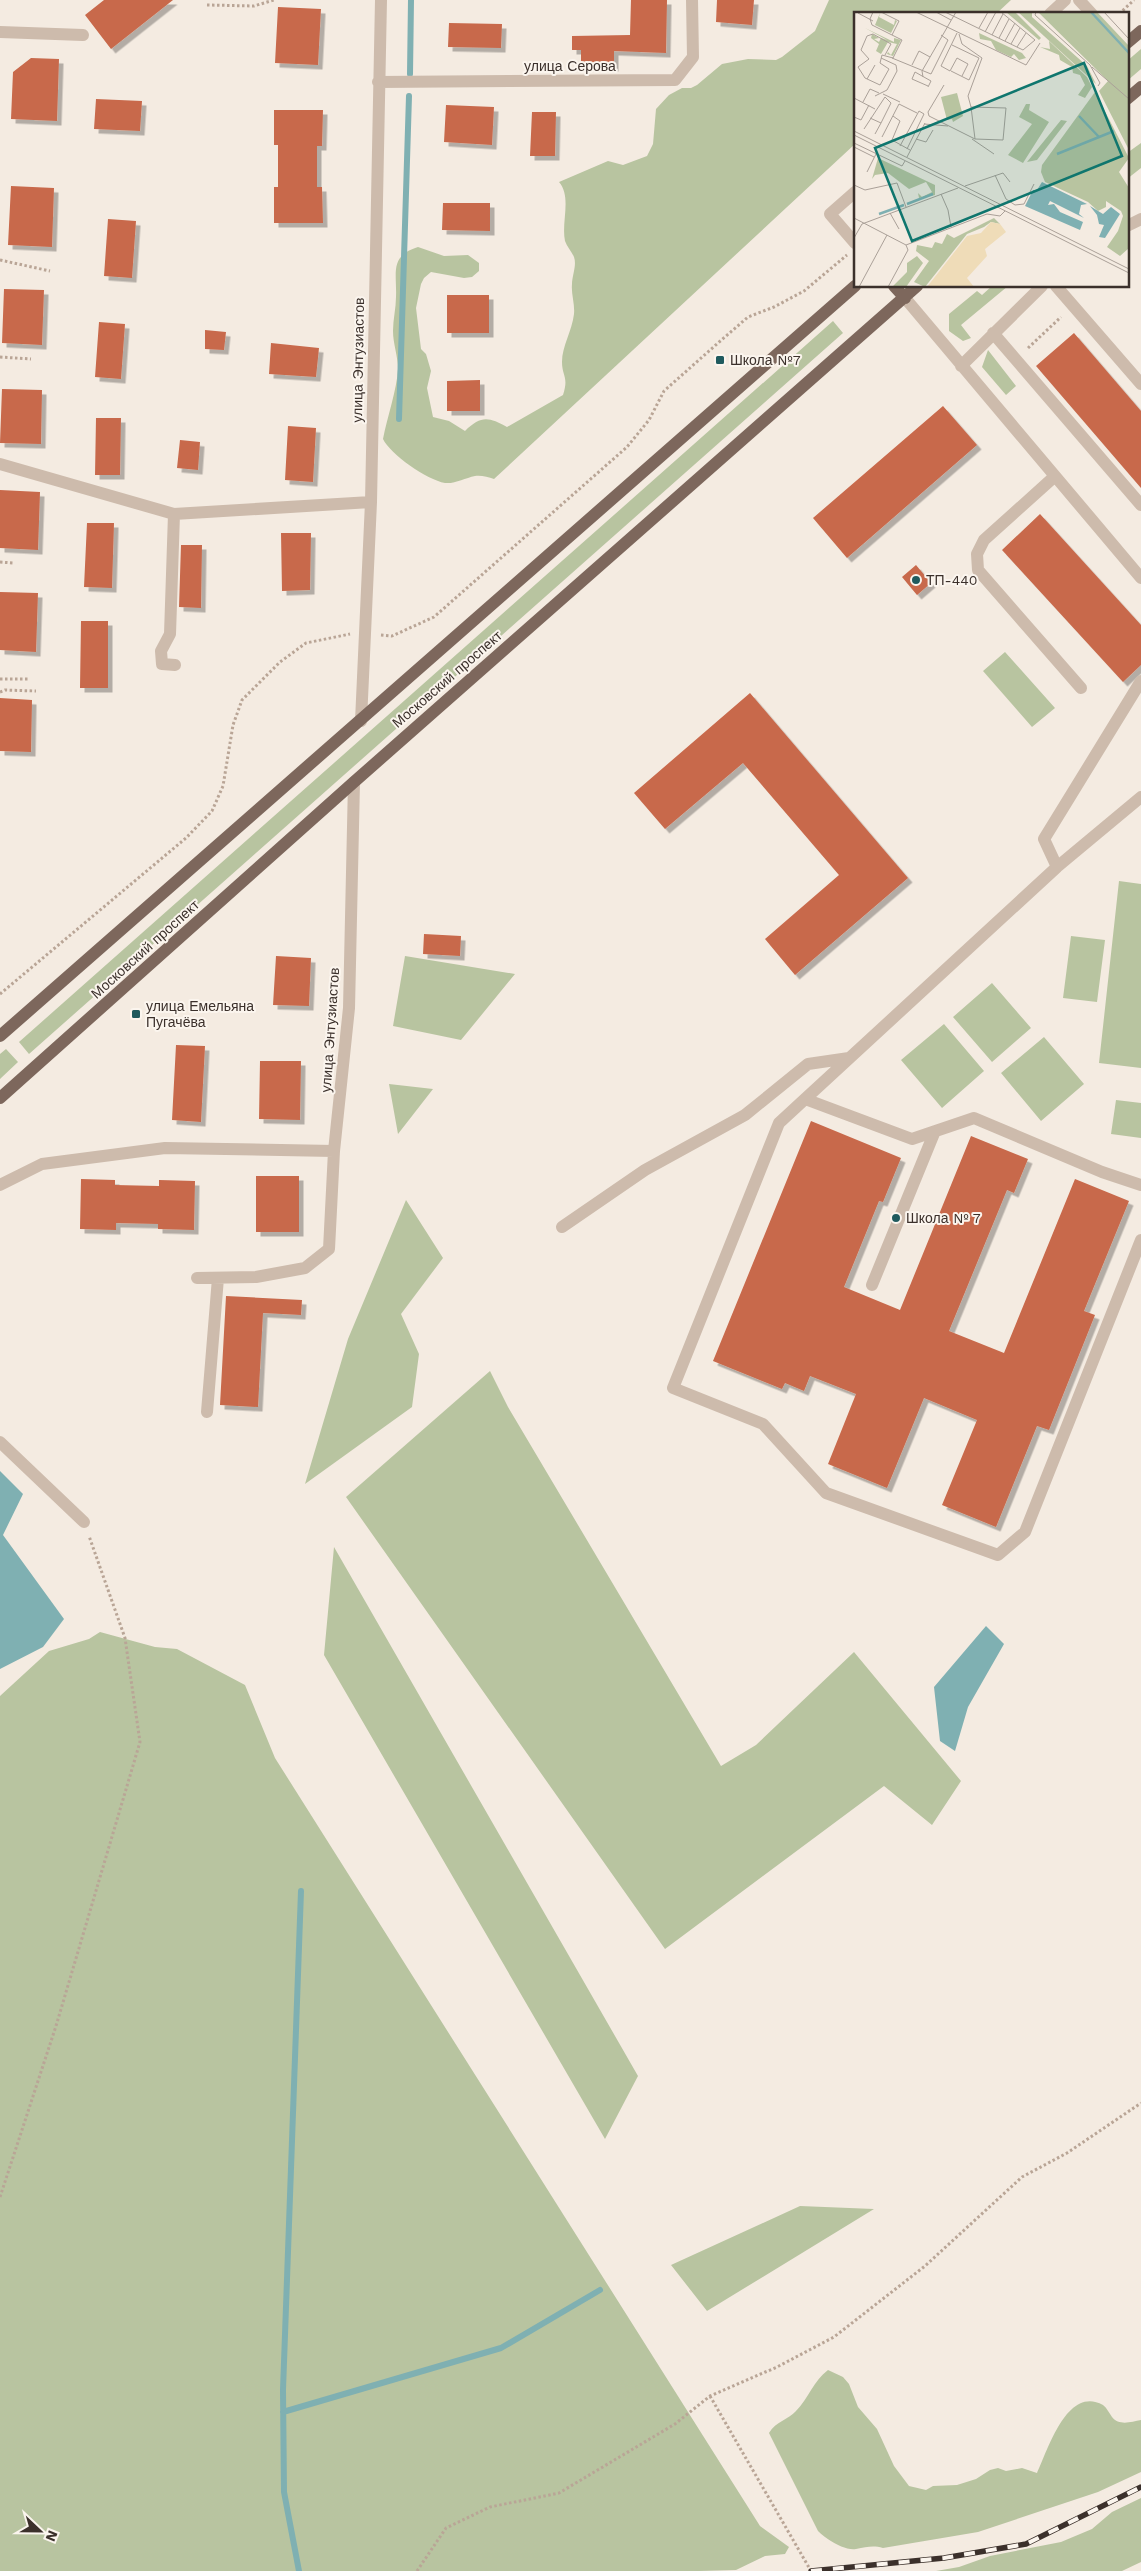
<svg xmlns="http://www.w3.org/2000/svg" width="1141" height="2571" font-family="'Work Sans',sans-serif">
<defs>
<filter id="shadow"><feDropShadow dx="4.5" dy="4.5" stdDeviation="0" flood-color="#0004"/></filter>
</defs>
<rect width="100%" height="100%" fill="#f4ebe1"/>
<!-- green -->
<path fill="#b8c4a0" d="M829,0H1011L996,14H855V144L494,479C488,477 481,475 475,476C465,478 455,484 445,483C427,480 390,454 383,439C387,418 397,389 398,369C398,356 393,344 393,331C393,319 396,308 396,297C397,273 389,256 418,247L444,256L468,255L479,263V271L472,277L464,278L431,272L424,278L421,284L416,308L421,349L426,354L431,371L427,388L433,417L449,421L465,431C481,415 489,417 507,427L563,395C569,377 562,376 562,362C562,346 572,331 574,314C575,304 571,294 572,284C572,276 577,265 574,257C572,252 567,247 565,241C561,222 572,197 559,182L608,161L623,165L647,156L653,144L656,109L669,95L682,88H691L697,85L722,64L748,59L776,60L782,57L815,31Z
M1141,49V69L1127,81V61Z
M1141,143V168L1127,179V153Z
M992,286H1008L961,325L971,338L963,341L949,331V314L977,291L982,295Z
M833,321L843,333L29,1054L19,1042Z
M988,350L1016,386L1006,395L982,367Z
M1005,652L1055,708L1032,727L983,671Z
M1119,881L1141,884V1068L1099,1063Z
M1071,936L1105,940L1097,1002L1063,998Z
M405,956L515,974L461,1040L393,1026Z
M992,983L1031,1028L992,1062L953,1017Z
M944,1024L984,1071L942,1108L901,1060Z
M1044,1037L1084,1084L1041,1121L1001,1073Z
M6,1049L18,1062L0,1079V1054Z
M389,1084L433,1089L398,1134Z
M1116,1100L1141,1103V1138L1111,1134Z
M406,1200L443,1258L401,1314L419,1354L412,1407L305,1484L348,1339Z
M490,1371L508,1407L721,1766L756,1745L854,1652L961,1781L932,1825L884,1786L665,1949L346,1497Z
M334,1547L638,2076L605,2139L324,1655Z
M100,1632L155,1647L177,1649L245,1685L275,1758L760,2526L789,2547L785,2554L765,2556L736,2570L699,2571H0V1696L49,1651L89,1639Z
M800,2206L874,2209L707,2311L671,2265Z
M828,2370L843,2377L849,2384L858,2407L877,2429L894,2466L909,2486L926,2490L933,2486L957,2485L976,2479L990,2470L998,2468L1006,2471L1022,2468L1037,2473C1048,2450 1067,2385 1103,2405C1107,2408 1109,2413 1112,2417C1119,2426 1131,2422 1141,2420V2472L1098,2492L978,2532L883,2548C873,2545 867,2547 856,2549C844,2551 826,2539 818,2531L769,2433C776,2421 788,2420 796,2411C808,2399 814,2380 828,2370Z
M1141,2498V2562L1122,2571H936L959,2567L990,2556L1061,2542L1092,2529L1112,2512Z"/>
<!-- water -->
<path fill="#7fb0b2" d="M0,1471L23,1494L3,1535L64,1619L43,1647L0,1669Z
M986,1626L1004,1644L968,1707L955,1751L940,1741L934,1687Z"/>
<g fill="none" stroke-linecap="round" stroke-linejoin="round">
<!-- stream -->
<path stroke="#7fb0b2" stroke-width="6" d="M410,74L411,0
M399,419L409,96
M283,2412L501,2348L600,2290
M299,2571L284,2492L283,2390L301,1891"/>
</g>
<!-- building -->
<path fill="#c8694b" filter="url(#shadow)" d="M104,0H173L111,49L85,15Z
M631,0H667L666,53L614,51V67H581V50H572V36L630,35Z
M717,0H754L752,25L716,22Z
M278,7L321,9L318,65L275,63Z
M449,23L502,24L501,48L448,47Z
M31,58L59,59L57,121L11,119L13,72Z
M96,99L142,101L140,131L94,129Z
M446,105L494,107L492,145L444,142Z
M274,110H323L322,146H317V187H322L323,223H274V187H278V145H274Z
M532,112H556L555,156H530Z
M11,186L54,188L52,247L8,245Z
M443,203H490V231L442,230Z
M108,219L136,221L132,278L104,276Z
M4,289L44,290L42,345L2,343Z
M447,295H489V333H447Z
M99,322L125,324L121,379L95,377Z
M205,330L226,332L224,350L205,349Z
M1074,333L1141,411V488L1036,366Z
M271,343L319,348L316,377L269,374Z
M480,380V411H447V381Z
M2,389L42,390L41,444L0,443Z
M943,406L977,445L847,558L813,518Z
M96,418H121L120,475H95Z
M288,426L316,428L313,482L285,480Z
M180,440L200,442L198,470L177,468Z
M0,490L40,492L38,550L0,548Z
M1040,514L1141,625V665L1123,682L1002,550Z
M87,523H114L112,588L84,587Z
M281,533H311L310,590L282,591Z
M181,545H202L201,608L179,607Z
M916,565L931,583L917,595L902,577Z
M0,592L38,593L36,652L0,650Z
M81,621H108V688H80Z
M750,693L908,878L795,975L765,939L839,875L743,763L665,829L634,793Z
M0,698L32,700L31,752L0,751Z
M424,934L461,936L460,956L423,954Z
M276,956L311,958L309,1006L273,1005Z
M176,1045L205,1046L201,1122L172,1120Z
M260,1061H301L300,1120L259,1119Z
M811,1121L901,1158L883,1202L879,1201L844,1287L900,1310L971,1136L1028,1159L1014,1193L1007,1190L949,1331L1004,1353L1075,1179L1129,1201L1084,1311L1095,1315L1049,1430L1037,1426L996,1527L942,1505L977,1420L924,1398L887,1488L828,1464L856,1394L810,1376L804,1391L785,1383L782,1389L713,1361Z
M256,1176H299V1232H256Z
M81,1179L115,1180V1185L159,1186V1180L195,1181L194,1230L158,1229V1224L116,1223V1230L80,1229Z
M226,1296L302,1300L301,1315L263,1313L258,1407L220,1405Z"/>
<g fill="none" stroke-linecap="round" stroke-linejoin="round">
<!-- path -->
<path stroke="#b9a596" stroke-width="3" stroke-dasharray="2.5 2.5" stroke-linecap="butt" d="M207,5L254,6L274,0
M1119,14L1134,0
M0,260L50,271
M1028,348L1061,317
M0,357L31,359
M0,562L13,563
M381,635L392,636L434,617L627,447L649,420L664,391L718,343L748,317L774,307L804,291L847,255
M0,679H29
M0,692L5,690L36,691
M0,994L186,838L212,811L223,786L233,725L242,700L280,662L306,643L350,634
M0,2197L56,2026L140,1742L125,1638L89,1536
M710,2396L811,2571
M417,2571L446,2528L490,2507L559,2493L675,2424L710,2396L777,2367L834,2337L925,2266L1022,2177L1067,2153L1141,2103"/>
<!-- minor -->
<path stroke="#cdbbac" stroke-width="12" d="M1079,0L1092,14
M1050,14L1065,0
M0,32L83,35
M378,82L675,80L693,57L692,0
M855,192L830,214L855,243
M1127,226L1141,219
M1056,286L1141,384
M905,298L1141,578
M993,333L1141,505
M961,366L1042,286
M0,464L174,514L371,502
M1054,477L984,540L977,554L978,570L1081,688
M174,514L170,634L161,651L162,664L175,665
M361,721L371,502L381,0
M1057,867L1044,839L1141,681
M805,1099L1057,867L1141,797
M0,1185L42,1164L165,1148L334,1151
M1141,1185L1102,1172L974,1118L912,1139L805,1099L779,1123L673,1388L763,1424L826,1493L998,1555L1025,1532L1141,1240
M562,1227L645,1170L745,1115L808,1064L849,1058
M197,1278L256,1277L305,1268L329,1249L334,1151L349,1008L354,782
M872,1285L935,1131
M207,1412L218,1278
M0,1442L84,1522"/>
<!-- major -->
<path stroke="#7d675c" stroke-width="12" d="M1127,43L1141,31
M1127,99L1141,87
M894,286L905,298
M0,1036L855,286
M0,1098L354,782L917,286"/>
<defs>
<path id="rail" d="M811,2571L944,2558L1026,2544L1141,2487"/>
</defs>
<!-- rail casing -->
<use href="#rail" stroke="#3b302b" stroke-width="5.5"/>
<!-- rail -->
<use href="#rail" stroke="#fbf5ee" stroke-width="4" stroke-dasharray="11" stroke-linecap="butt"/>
</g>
<!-- markers -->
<g fill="#1f5a5e" stroke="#fbf5ee" stroke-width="2">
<rect x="715" y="355" width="10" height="10" rx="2.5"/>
<circle cx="916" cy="580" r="5"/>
<rect x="131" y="1009" width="10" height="10" rx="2.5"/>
<circle cx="896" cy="1218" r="5"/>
</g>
<g text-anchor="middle" stroke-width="4" stroke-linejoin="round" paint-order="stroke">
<!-- street labels -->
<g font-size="14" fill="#3b302b" stroke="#fbf5ee">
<text x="570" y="71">улица Серова</text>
<text transform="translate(358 360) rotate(-89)" y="5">улица Энтузиастов</text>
<text transform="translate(447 679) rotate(-41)" y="5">Московский проспект</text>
<text transform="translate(145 949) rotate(-42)" y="5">Московский проспект</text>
<text transform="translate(330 1030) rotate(-86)" y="5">улица Энтузиастов</text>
</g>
<!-- poi labels -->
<g font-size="14" fill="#3b302b" stroke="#fbf5ee" text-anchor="start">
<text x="730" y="365">Школа №7</text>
<text x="926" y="585">ТП-440</text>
<text x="146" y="1011">улица Емельяна<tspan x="146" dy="16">Пугачёва</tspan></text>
<text x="906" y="1223">Школа № 7</text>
</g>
</g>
<!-- overview -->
<g transform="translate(854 12)">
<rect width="275" height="275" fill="#f4ebe1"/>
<path d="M152,0H161L187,26L185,28ZM164,0H178V5L233,54L242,72ZM184,0H243L275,34V138L245,79L254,69ZM26,1L25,5L40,13L41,8L43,9L37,21L21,13ZM11,16L40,30V26L47,28L39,44L33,42L34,40L37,43L43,32L34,30L27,42L22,39L25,32L17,26L18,22L25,26L20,27L25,30L27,26L33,28ZM125,21L168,41L172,46L165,48L160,42L157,45L142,38L137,29L126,27ZM195,29L233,65L238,75L231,86L224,83L231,73L226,63L219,61L218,55L206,48L205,43L186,35L196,37ZM241,80L275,146L265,160L275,176V236L266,244L253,235L264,219L269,204L267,199L252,189V195L244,199L234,190L191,170L187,160L188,153ZM103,81L109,104L99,110L98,107L93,108L87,85ZM172,92H176L175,98L195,110L169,151L154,143L178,112L165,105ZM207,108L213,109L183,148L173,150ZM24,146L81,173V183L65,186L64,181L68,185L78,180L72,170L55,177L34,161L21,163L18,167ZM140,206L146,212L137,210L130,215L113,222L71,275L60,270L75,249L62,239L63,233L78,236L81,230L88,232L93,222L100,226ZM63,244L69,251L52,275H38L53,260V251Z" fill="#b8c4a0"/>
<path d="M137,210L146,212L152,220L131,237L133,244L113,266L120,275H73L113,224L127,221Z" fill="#efdcb8"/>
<path d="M188,170L233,192L227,193L225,202L230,206L196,189L194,193L200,192L206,200L229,210L226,218L171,194L179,178H183ZM236,194L249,202L257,195L266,202L251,226L245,225L250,213L245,212L243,203Z" fill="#7fb0b2"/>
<path fill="none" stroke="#7fb0b2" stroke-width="2.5" d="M237,0L275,41M225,104L245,125M203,142L260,119M53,192L79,182M25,202L50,193"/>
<path fill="none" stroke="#aaa098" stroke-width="1" d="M19,0L16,7L18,13L48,28L39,46L28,43L26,51L35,57L26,73L11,66L4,55L15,47L7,38L13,24L19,22L37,32L31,43M27,0L45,9L38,23M62,0L172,53L186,31M82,0L97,8M91,0L169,38L181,28L147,0M182,0L181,3L236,53L246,71L244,74M250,0L275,27M4,1L19,9M125,16L134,0M131,20L142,0M103,21L87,54L96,59L103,46L114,52L108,64M105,22L108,32L128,46L114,84L117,95L152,96L149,128L121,127L117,95M138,23L149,2M145,26L155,7M151,29L161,11M157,32L166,16M163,35L172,21M38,46L77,62L94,28L87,23M58,53L65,39L76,45M238,55L275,87M97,59L115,68L125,46L98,33M69,65L68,59L102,0M13,67L21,53M58,67L61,60L77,69L74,75M58,67L74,74M90,73L74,100L75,104L121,127M29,82L46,90M21,84L33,78L43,59L42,53L27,46M0,86L21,97M9,90L16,77L25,81M39,104L46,109L38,128L56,138M0,105L7,108L15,93M16,106L27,111L21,122M70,112L94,114M10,117L31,85L37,91L27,111M0,119L275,257M0,123L275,261M28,125L45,92L63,101M62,127L72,130L79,118M118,127L140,142M0,131L48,154L51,149M46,134L65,99L70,102L53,137M0,135L20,145M53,145L71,111M13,160L23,140M141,163L152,187L161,193L170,192L180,172M0,173L11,178L43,171L52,195M111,174L149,161L156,170M87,182L94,198L97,215M36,201L45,217M0,206L52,233M0,226L8,212L104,176M52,233L133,202L146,204L151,199M5,275L33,223M34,275L54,238L52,233"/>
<path fill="#0f766e" fill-opacity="0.15" stroke="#0f766e" stroke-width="2.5" d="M230,51L268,144L58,229L21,136Z"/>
<rect width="275" height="275" fill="none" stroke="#3b302b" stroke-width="2.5"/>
</g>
<!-- north arrow -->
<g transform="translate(40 2531) rotate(112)" stroke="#fbf5ee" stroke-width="4" paint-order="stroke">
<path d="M0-4L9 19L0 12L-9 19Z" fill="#3b302b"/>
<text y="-8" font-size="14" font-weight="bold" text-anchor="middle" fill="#3b302b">N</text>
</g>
</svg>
